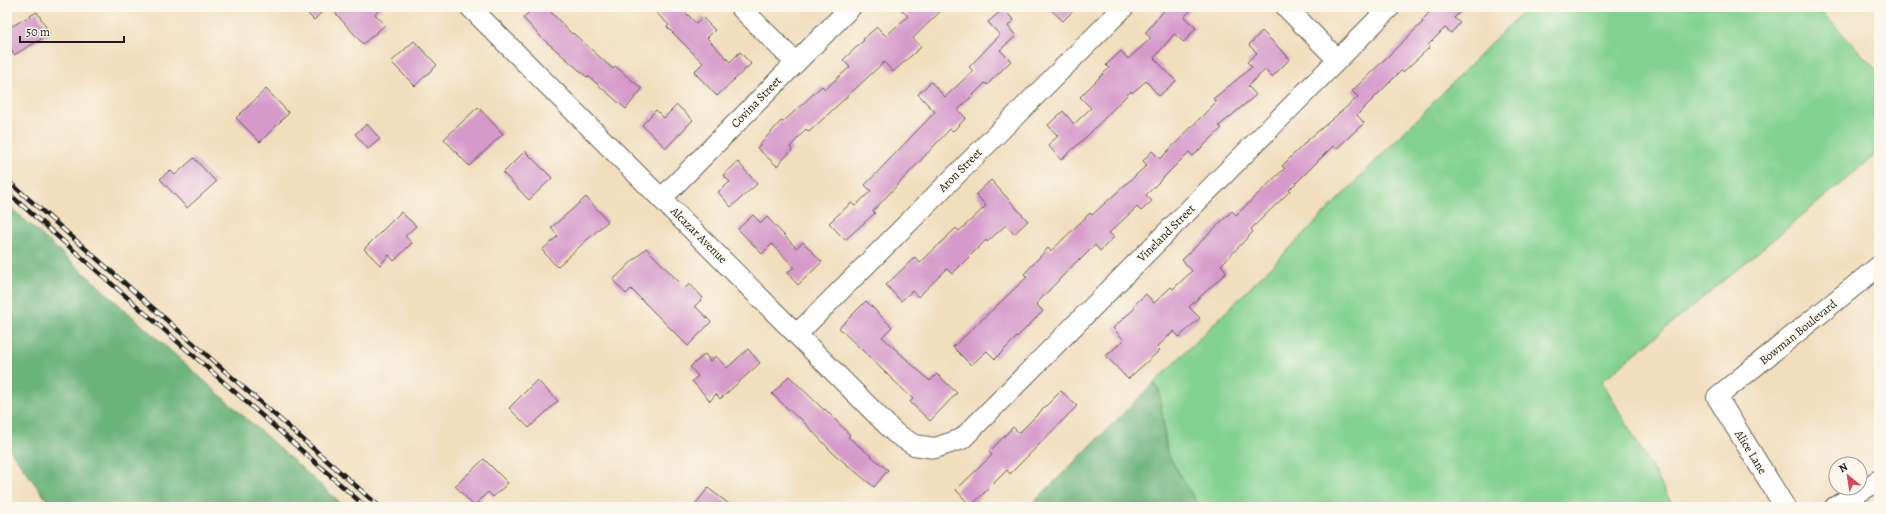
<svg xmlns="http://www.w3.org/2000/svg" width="1886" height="514" font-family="Alegreya,serif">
<rect width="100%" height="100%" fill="#fbf7ec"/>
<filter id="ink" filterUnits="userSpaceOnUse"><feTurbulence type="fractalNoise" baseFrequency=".025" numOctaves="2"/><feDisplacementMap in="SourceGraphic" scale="8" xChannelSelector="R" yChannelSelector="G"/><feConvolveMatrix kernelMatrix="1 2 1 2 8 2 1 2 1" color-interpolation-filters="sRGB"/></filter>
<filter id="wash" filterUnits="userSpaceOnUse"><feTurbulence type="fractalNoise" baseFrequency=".012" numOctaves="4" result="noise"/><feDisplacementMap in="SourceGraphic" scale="16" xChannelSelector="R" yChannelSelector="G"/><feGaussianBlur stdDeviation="0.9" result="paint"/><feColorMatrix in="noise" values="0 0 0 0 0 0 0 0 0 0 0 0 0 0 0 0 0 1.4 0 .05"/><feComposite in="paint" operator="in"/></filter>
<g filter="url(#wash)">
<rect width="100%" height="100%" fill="#f0debd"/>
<!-- green -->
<path fill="#83d190" stroke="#507656" d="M1527,7H1817L1879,72V152L1602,381L1674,507H1199L1167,453L1159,390L1154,383L1299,239Z"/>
<!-- forest -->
<path fill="#6ab37a" stroke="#43684b" d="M7,204L345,507H52L7,446Z
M1154,383L1159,390L1167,453L1199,507H1029Z"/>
<g id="blocks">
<!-- building -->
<path fill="#d599ca" d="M301,7H327L314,20Z
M330,7H383L375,14L385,25L363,44Z
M534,7H546L572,34L573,33L613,69L615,66L642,89L626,109L588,76L587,77L542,38L523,18Z
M650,7H680L696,23L702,17L715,30L707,38L730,62L740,52L751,64L717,96L694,72L703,63L667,27L669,25Z
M898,7H945L913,38L921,47L893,72L884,62L809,132L806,129L790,147L792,150L777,166L757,148L781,121L783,122L822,86L825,89L850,67L843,60L864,40L863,39L877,27L886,36L908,16Z
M1048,7H1077L1063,21Z
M1167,7H1194L1184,17L1196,28L1184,42L1174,34L1154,58L1176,81L1159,96L1146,81L1132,93L1131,91L1086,137L1061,160L1048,145L1058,136L1048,125L1063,111L1074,124L1091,108L1080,97L1109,68L1106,65L1121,51L1128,59L1151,38L1145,33Z
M1435,7H1465L1454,18L1460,23L1451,33L1445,28L1428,45L1430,47L1403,72L1401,71L1357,115L1364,123L1336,149L1333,146L1289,190L1290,191L1251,229L1253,232L1221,265L1227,272L1189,307L1200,318L1179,337L1174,331L1157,347L1160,350L1128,379L1106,356L1124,340L1113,328L1135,308L1133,306L1146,294L1154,303L1171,287L1173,289L1192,271L1182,260L1232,211L1236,215L1285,168L1282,166L1309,139L1358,97L1352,91L1423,22L1422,20Z
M1003,9L1014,20L1008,26L1016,36L1000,50L1011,61L987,85L985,83L958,110L966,118L953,131L950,129L873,211L875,213L845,240L829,223L851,203L855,206L871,191L865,185L935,112L918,94L931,82L945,97L973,71L969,67L1000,35L988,22Z
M37,12L50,34L14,55L7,43V29Z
M1262,31L1290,59L1272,77L1265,70L1248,86L1256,95L1219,126L1222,128L1193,156L1189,152L1146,195L1152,201L1141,211L1137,207L1109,233L1114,237L1100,251L1095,245L1080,260L1079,259L1036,304L1043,311L995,359L987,351L971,365L953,347L1027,277L1024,274L1048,248L1051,251L1090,213L1092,215L1147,165L1143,161L1152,151L1160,159L1216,102L1213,99L1252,67L1247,62L1257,53L1249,45Z
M414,41L437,65L415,86L391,62Z
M266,89L289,113L260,142L236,118Z
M677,105L693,120L666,148L642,125L656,110L664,118Z
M478,107L503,134L469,166L444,139Z
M367,124L380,139L368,149L355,134Z
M525,151L552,178L529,200L503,173Z
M194,158L216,182L187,208L160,179L170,170L175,175Z
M738,162L757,184L731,207L718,192L730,182L723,175Z
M991,180L1028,221L1014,234L1006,225L987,242L986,240L952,274L947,269L918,297L912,291L901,301L886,285L915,257L920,263L956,228L959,231L986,206L976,194Z
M586,197L608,221L557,267L542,250L558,236L551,228Z
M401,212L416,226L405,236L412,243L394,261L389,255L380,265L364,249Z
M753,215L761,223L767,217L796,248L803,242L822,262L798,285L787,273L794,267L772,244L762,254L738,229Z
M646,248L685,288L690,284L703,298L695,306L711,322L688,346L631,289L626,294L613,280Z
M866,301L892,327L882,337L930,381L937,374L957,393L930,421L910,402L913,399L839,328Z
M748,349L760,363L720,399L716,394L710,401L692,381L698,376L690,367L705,354L710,361L716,356L727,368Z
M789,376L824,410L825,409L850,435L848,437L888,470L874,487L833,453L799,417L798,418L772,394Z
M537,380L558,401L529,428L509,408Z
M1061,391L1077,406L1010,474L1007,470L971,506L956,490L992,455L989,452L1013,427L1019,433Z
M484,459L508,483L493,497L488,492L474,506L455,486Z
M708,488L733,507H693Z"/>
</g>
</g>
<g filter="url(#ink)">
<use href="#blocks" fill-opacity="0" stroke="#666054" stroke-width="1"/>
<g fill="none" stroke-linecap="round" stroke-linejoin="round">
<defs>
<path id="minor" d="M470,7L895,433L914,445L935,448L962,439L1390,7
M740,7L795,62
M1286,7L1337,59
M662,198L851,7
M797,334L1124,7
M1785,507L1717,397L1879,266
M1835,507L1879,480"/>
</defs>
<!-- minor casing -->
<use href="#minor" stroke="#666054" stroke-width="22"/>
<!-- minor -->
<use href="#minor" stroke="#fff" stroke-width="20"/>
<defs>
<path id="rail" d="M7,180L380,507
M7,192L366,507"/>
</defs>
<!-- rail casing -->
<use href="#rail" stroke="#1c1c1c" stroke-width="4.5"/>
<!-- rail -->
<use href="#rail" stroke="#fbf7ec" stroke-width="3" stroke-dasharray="9" stroke-linecap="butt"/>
</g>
</g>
<g text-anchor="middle" stroke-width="3" stroke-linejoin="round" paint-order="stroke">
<!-- street labels -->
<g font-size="12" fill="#1c1c1c" stroke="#fbf7ec">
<text transform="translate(756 102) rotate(-46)" y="4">Covina Street</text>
<text transform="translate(960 170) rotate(-45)" y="4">Aron Street</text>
<text transform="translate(1166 233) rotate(-45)" y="4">Vineland Street</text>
<text transform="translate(699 235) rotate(45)" y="4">Alcazar Avenue</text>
<text transform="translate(1798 332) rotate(-39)" y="4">Bowman Boulevard</text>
<text transform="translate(1751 452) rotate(58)" y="4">Alice Lane</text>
</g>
</g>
<!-- margin -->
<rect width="1886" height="514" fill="none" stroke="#fbf7ec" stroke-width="24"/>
<!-- north arrow -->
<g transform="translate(1848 476) rotate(330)"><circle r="19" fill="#fbf7ec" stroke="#a29f99"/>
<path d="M0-3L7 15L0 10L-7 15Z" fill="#d1495b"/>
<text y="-6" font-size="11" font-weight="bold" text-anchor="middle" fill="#1c1c1c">N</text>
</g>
<!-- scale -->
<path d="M20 36v6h104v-6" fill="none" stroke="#1c1c1c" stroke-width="2"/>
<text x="26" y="36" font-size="12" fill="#1c1c1c" stroke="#fbf7ec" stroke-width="3" paint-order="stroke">50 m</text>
</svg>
